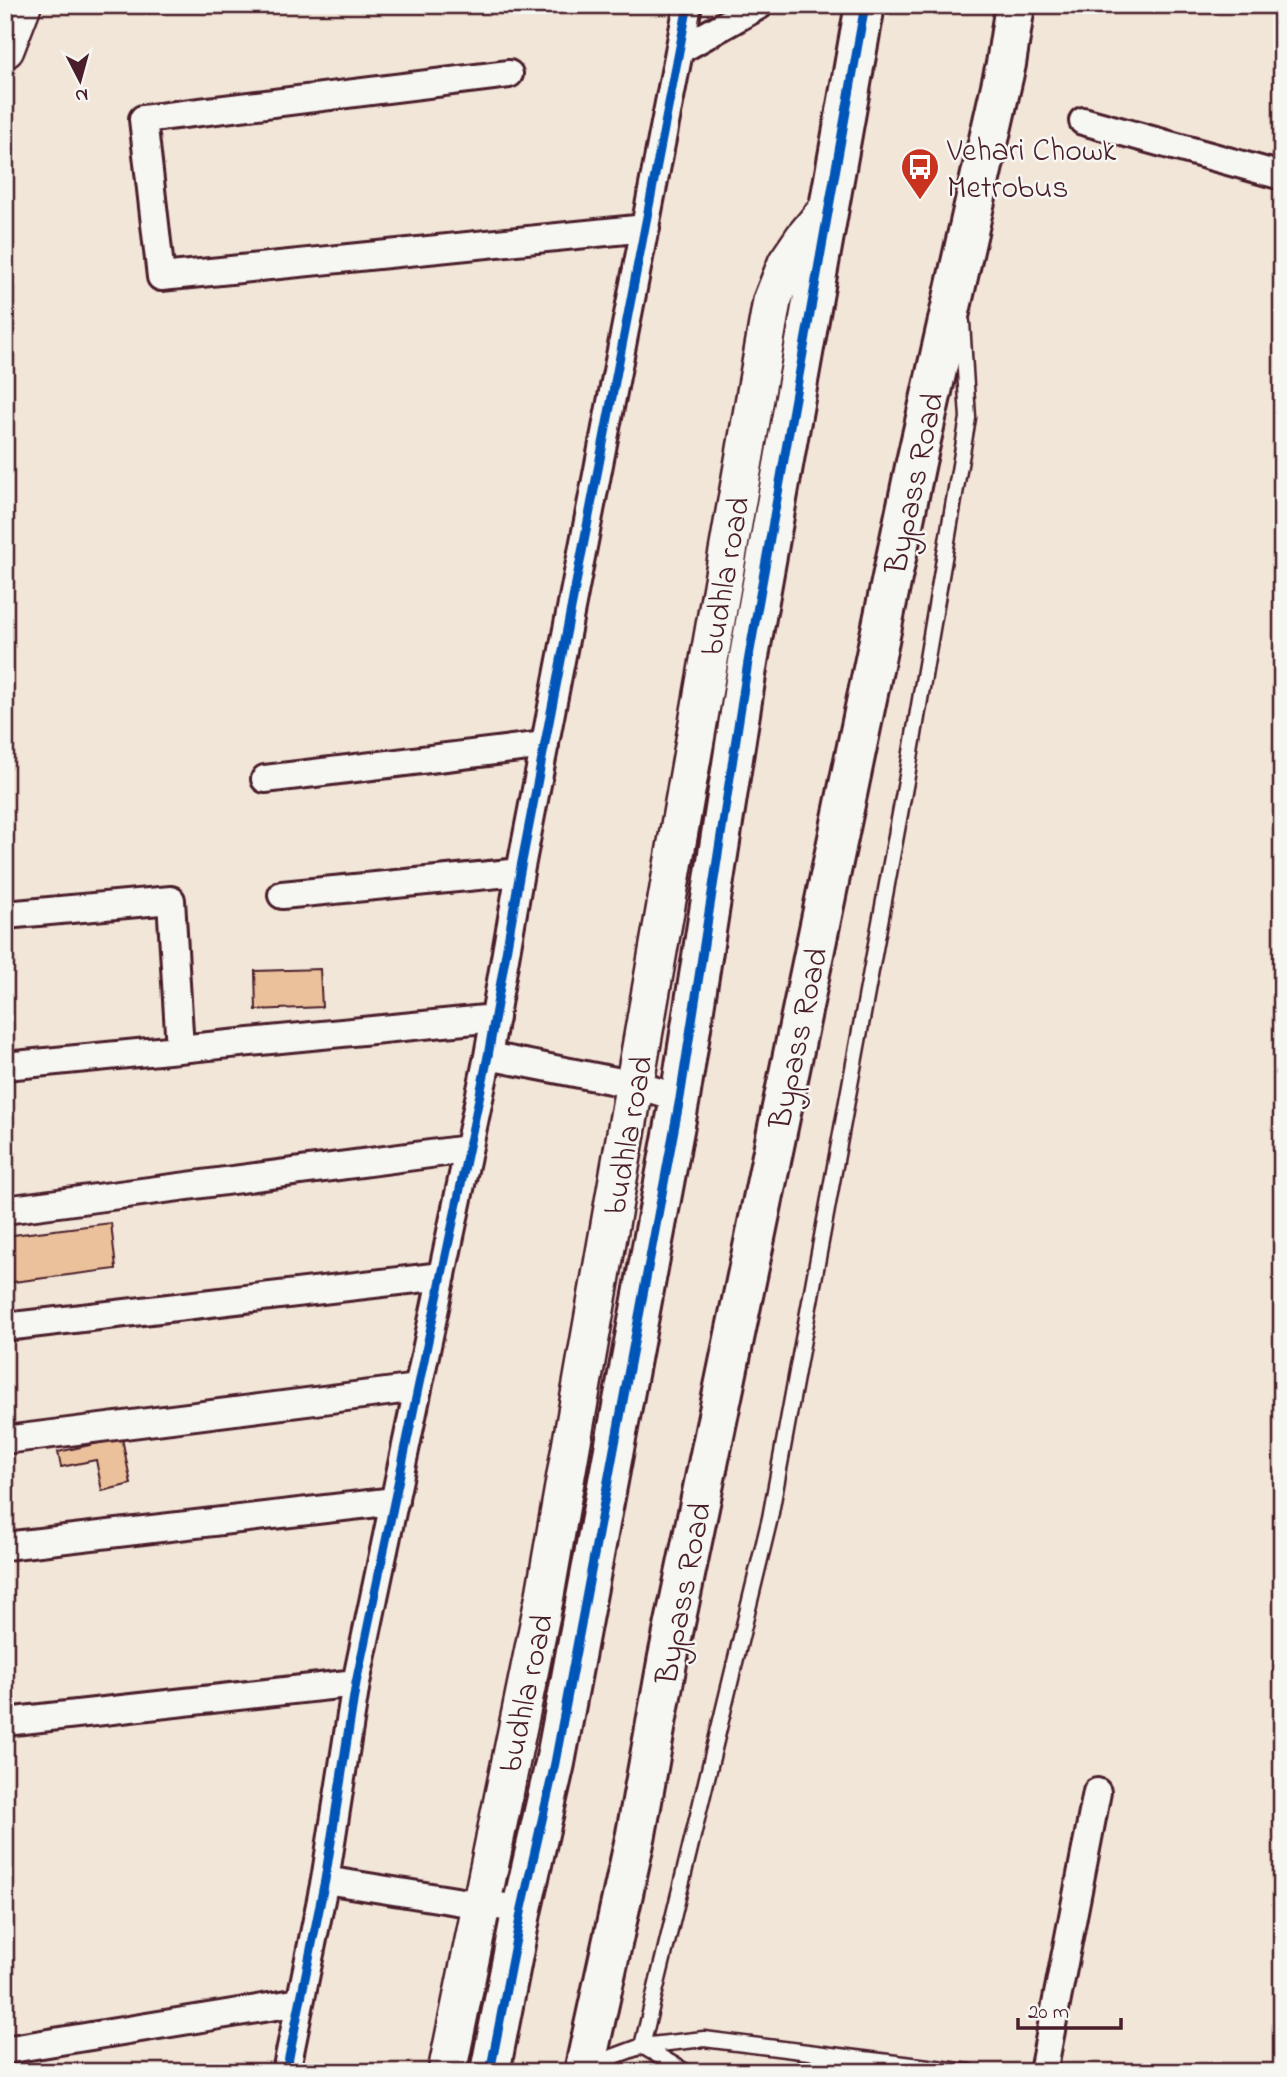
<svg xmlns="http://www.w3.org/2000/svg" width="1287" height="2077" font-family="'Indie Flower',sans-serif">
<rect width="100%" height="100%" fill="#f2e6d8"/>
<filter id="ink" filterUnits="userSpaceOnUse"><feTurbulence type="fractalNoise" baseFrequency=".0143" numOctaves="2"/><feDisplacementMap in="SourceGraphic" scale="14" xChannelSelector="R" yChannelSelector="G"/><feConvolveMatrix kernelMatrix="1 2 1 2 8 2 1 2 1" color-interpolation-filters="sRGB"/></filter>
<g filter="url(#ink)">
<!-- building -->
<path fill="#eac19a" stroke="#4a1f2b" stroke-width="2" d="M320,969L322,1007L256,1010L255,971Z
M111,1223L116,1269L5,1283V1236Z
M122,1438L131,1484L102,1491L96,1460L61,1467L58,1452Z"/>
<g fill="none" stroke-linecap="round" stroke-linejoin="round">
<defs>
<path id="lane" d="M588,2066L642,2046L704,2039L969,2072
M686,2072L642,2046L770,1518L907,776L968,418L962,322"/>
<path id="street" d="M680,50L760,5
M509,74L143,119L161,277L646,228
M1083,121L1282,176
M265,779L545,745
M282,895L520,872
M5,915L171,900L180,1049
M488,1056L636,1085L680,1098
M5,1066L495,1018
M5,1210L468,1149
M5,1327L442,1276
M5,1440L418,1388
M5,1546L395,1501
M5,1722L356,1683
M325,1880L481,1905L522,1908
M5,2050L300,2002
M286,2072L325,1880L356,1683L488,1056L520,872L688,5
M1043,2072L1097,1792"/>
<path id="secondary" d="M5,49L22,5
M447,2072L545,1595L772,301L787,263L804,238L827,210"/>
<path id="primary" d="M490,2072L522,1908L555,1763L680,1098L748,662L865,5
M584,2072L636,1834L668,1657L916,462L1006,64L1015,5"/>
</defs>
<!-- lane casing -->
<use href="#lane" stroke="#4a1f2b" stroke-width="19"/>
<!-- street casing -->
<use href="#street" stroke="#4a1f2b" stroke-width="32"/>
<!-- secondary casing -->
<use href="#secondary" stroke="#4a1f2b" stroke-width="42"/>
<!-- primary casing -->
<use href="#primary" stroke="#4a1f2b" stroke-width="44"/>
<!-- lane -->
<use href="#lane" stroke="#f6f6f2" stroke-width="14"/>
<!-- street -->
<use href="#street" stroke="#f6f6f2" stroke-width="26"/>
<!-- secondary -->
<use href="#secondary" stroke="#f6f6f2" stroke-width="37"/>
<!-- primary -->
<use href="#primary" stroke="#f6f6f2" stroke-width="38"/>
<defs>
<path id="cycleway" d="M286,2072L325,1880L356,1683L488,1056L520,872L688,5
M490,2072L522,1908L555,1763L680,1098L748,662L865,5"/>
</defs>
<!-- cycleway casing -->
<use href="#cycleway" stroke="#f6f6f2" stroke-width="13"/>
<!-- cycleway -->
<use href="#cycleway" stroke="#0057b8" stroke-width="9"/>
</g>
</g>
<!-- icons -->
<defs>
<symbol id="bus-pin" viewBox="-11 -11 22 30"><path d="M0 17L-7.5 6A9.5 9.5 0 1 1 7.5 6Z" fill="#c8321e" stroke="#f6f6f2"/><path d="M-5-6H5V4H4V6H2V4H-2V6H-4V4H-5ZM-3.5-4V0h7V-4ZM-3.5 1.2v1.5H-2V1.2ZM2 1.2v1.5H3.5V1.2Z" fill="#fff"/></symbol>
</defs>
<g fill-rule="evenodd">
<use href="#bus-pin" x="898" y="145" width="44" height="60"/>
</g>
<g text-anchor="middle" stroke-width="5" stroke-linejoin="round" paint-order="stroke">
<!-- poi labels -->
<g font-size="32" fill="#4a1f2b" stroke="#f6f6f2" text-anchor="start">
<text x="947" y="160">Vehari Chowk<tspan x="947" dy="37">Metrobus</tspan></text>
</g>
<!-- street labels -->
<g font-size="32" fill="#4a1f2b" stroke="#f6f6f2">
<text transform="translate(913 483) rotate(-78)" y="11">Bypass Road</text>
<text transform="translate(724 576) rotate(-80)" y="11">budhla road</text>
<text transform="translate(797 1038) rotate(-78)" y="11">Bypass Road</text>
<text transform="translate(627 1135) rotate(-80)" y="11">budhla road</text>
<text transform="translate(682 1593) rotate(-79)" y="11">Bypass Road</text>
<text transform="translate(525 1693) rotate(-78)" y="11">budhla road</text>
</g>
</g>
<!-- margin -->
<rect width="1287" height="2077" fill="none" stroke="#f6f6f2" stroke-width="28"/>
<rect x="14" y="14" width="1259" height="2049" fill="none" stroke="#4a1f2b" stroke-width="2.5" filter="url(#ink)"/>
<!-- north arrow -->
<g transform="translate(80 80) rotate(174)" stroke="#f6f6f2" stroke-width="5" paint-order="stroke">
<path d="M0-5L12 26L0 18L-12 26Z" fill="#4a1f2b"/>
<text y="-10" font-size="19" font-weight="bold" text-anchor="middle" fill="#4a1f2b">N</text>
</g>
<!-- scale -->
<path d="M1018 2018v10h103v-10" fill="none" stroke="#4a1f2b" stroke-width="3.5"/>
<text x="1028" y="2018" font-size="21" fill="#4a1f2b" stroke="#f6f6f2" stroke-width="5" paint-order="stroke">20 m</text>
</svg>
